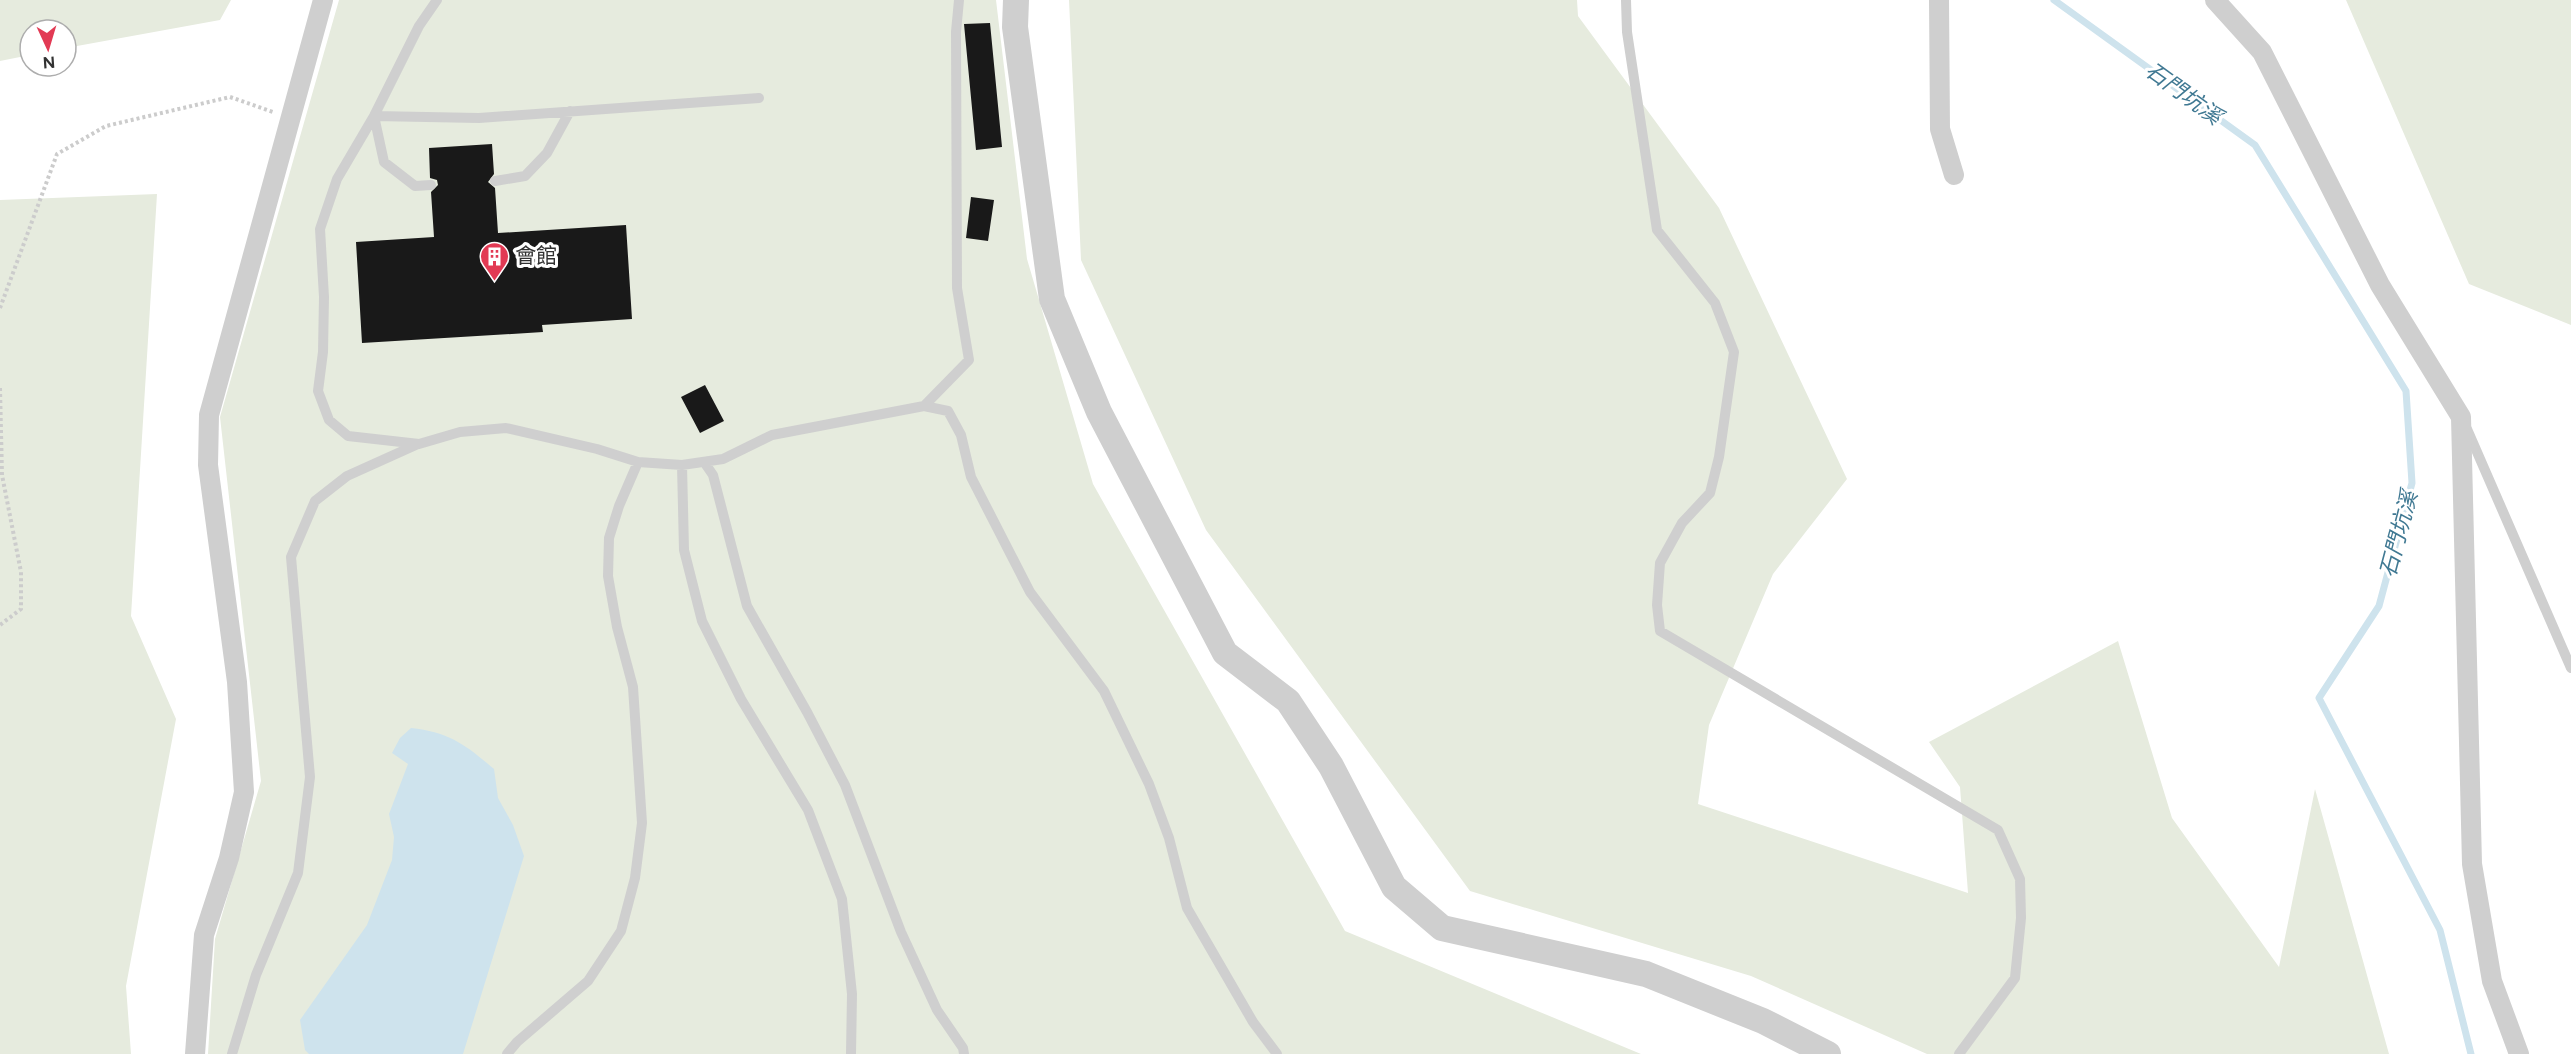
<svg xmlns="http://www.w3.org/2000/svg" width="2571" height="1054" font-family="Figtree,'Noto Sans TC',sans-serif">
<rect width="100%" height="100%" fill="#fff"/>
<!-- green -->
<path fill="#e6ebde" d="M0,0H231L220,20L66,48V30H30V55L0,61Z
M339,0H996L1027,259L1093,484L1345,931L1641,1054H208L215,939L261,781L220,417Z
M1069,0H1577L1578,16L1719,208L1847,479L1773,574L1709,725L1698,804L1968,893L1960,787L1929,742L2118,641L2172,818L2279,967L2315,789L2389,1054H1927L1751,976L1470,891L1206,530L1081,260Z
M2346,0H2571V325L2469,284Z
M157,194L131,616L176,719L126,986L131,1054H0V200Z"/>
<!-- water -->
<path fill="#cee3ed" d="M411,728C449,732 466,745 494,769L498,798L513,825L524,856L463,1054H309L305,1050L300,1020L367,925L392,860L394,837L389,814L408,764L392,753L400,738Z"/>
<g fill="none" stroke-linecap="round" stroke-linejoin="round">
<!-- stream -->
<path stroke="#cee3ed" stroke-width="7" d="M2054,0L2255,145L2406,391L2412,483L2379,606L2319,698L2440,930L2471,1054"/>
</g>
<!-- building -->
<path fill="#191919" d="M990,23L1002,147L976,150L964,24Z
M492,144L494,174L488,182L495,188L498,233L626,225L632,319L542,325L543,332L362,343L356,242L434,237L431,192L438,185L437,180L430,178L429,148Z
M971,197L994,200L988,241L966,238Z
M705,385L724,421L700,433L681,397Z"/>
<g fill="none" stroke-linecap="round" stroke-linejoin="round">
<!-- path -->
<path stroke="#ccc" stroke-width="4" stroke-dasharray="3 3" stroke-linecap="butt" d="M0,308L57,154L106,126L230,97L273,112
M0,388L2,475L21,572V609L0,625"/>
<!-- service -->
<path stroke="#cfcfcf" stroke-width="10" d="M437,0L419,26L374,116L337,179L320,229L324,297L323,352L318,391L329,420L348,436L419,444L460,432L506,428L597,449L638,462L682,465L723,459L772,435L924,406L948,411L961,435L971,477L1030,592L1104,691L1149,784L1169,838L1187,908L1253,1022L1277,1054
M1626,0L1627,32L1657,230L1715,303L1734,352L1719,457L1710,493L1682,523L1660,563L1657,605L1660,631L1998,830L2020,879L2021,918L2015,978L1959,1054
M495,181L525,176L547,153L570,111
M431,185L415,186L384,162L374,116L479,118L759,98
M924,406L969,360L957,288L956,32L959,0
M2467,429L2571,668
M704,462L713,475L747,606L807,712L845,785L901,932L937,1010L963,1048L964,1054
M682,465L684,550L702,621L741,699L808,810L842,899L852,994L851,1054
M232,1054L256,975L298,873L310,777L291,557L315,501L347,476L418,444
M507,1054L517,1042L588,981L621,931L635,878L642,823L633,687L617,627L608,576L609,538L619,506L638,462"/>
<!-- minor -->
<path stroke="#cfcfcf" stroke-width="20" d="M1939,0L1940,129L1954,175
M2215,0L2262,52L2380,285L2461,417L2472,864L2492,981L2519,1054
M195,1054L204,935L229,858L244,792L237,682L208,465L209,415L323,0"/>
<!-- tertiary -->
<path stroke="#cfcfcf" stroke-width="26" d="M1016,0L1015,27L1052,299L1099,412L1225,653L1288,701L1331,766L1394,887L1442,928L1646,974L1763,1021L1828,1054"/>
</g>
<!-- icons -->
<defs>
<symbol id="building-pin" viewBox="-11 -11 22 30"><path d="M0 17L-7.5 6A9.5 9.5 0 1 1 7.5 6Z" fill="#e23a54" stroke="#fff"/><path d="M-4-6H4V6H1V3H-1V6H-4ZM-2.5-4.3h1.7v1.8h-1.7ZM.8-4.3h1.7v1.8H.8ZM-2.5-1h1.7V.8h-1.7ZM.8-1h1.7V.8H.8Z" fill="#fff"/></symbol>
</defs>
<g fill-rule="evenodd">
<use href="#building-pin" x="478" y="240" width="33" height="45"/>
</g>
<g text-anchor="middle" stroke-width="6" stroke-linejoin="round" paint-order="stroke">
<!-- poi labels -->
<g font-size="21" fill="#323232" stroke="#fff" text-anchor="start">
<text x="515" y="263">會館</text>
</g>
<!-- water labels -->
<g font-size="22" font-style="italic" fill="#407993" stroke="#fff">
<text transform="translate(2184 93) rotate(36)" y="8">石門坑溪</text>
<text transform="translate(2398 534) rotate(-75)" y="8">石門坑溪</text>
</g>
</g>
<!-- north arrow -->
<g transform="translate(48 48) rotate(176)"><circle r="28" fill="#ffffff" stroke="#adadad" stroke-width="1.5"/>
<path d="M0-4.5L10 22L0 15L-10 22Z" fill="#e23a54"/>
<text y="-9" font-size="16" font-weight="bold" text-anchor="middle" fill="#323232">N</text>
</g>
</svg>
